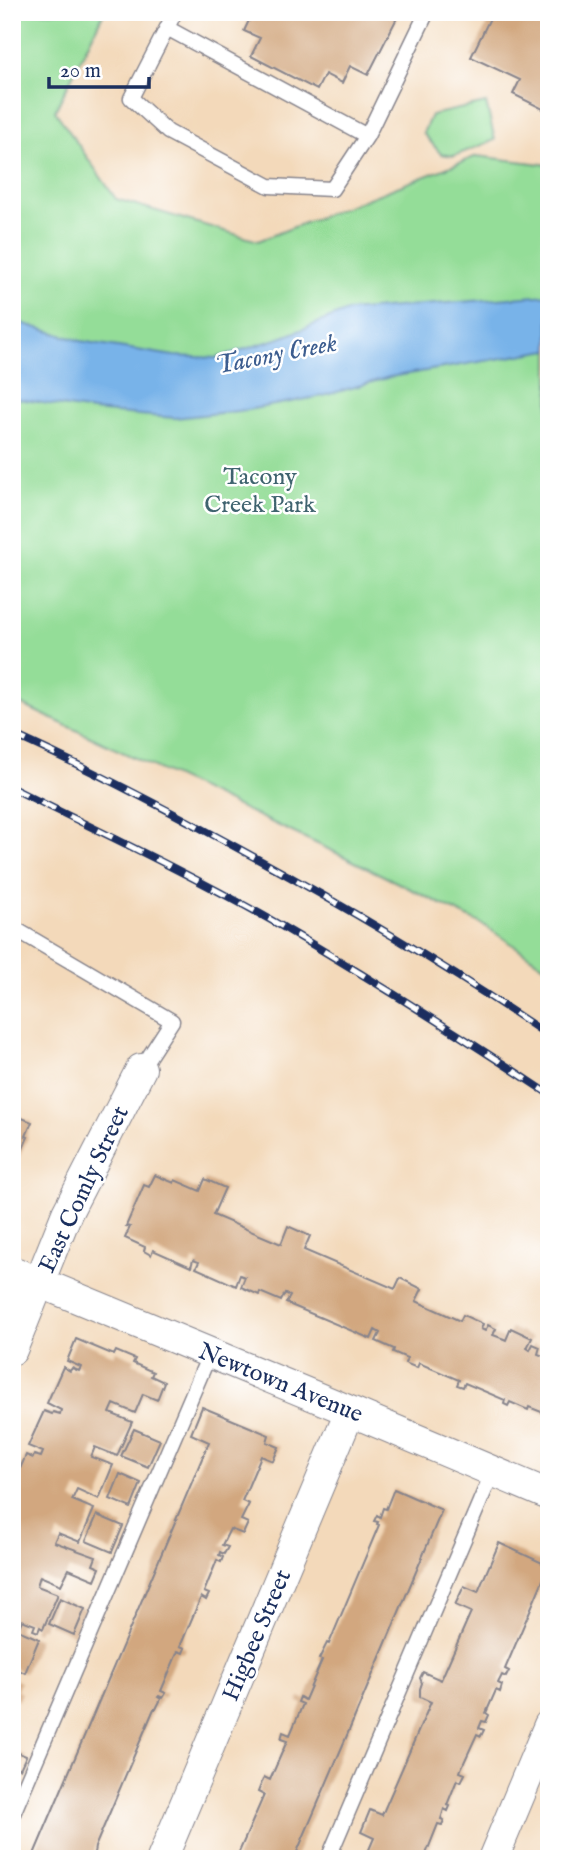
<svg xmlns="http://www.w3.org/2000/svg" width="561" height="1871" font-family="'IM FELL English',serif">
<rect width="100%" height="100%" fill="#fff"/>
<filter id="ink" filterUnits="userSpaceOnUse"><feTurbulence type="fractalNoise" baseFrequency=".0143" numOctaves="2"/><feDisplacementMap in="SourceGraphic" scale="14" xChannelSelector="R" yChannelSelector="G"/><feConvolveMatrix kernelMatrix="1 2 1 2 8 2 1 2 1" color-interpolation-filters="sRGB"/></filter>
<filter id="wash" filterUnits="userSpaceOnUse"><feTurbulence type="fractalNoise" baseFrequency=".00686" numOctaves="4" result="noise"/><feDisplacementMap in="SourceGraphic" scale="28" xChannelSelector="R" yChannelSelector="G"/><feGaussianBlur stdDeviation="1.57" result="paint"/><feColorMatrix in="noise" values="0 0 0 0 0 0 0 0 0 0 0 0 0 0 0 0 0 1.4 0 .05"/><feComposite in="paint" operator="in"/></filter>
<g filter="url(#wash)">
<rect width="100%" height="100%" fill="#f3d9ba"/>
<!-- green -->
<path fill="#94dd98" stroke="#58867b" stroke-width="2" d="M12,12H104L55,111L116,199L258,241L477,156L549,165V969L482,924L345,857L12,700Z
M486,103L495,140L454,156L441,154L423,133L431,115Z"/>
<!-- water -->
<path fill="#78b3e9" stroke="#4a71a4" stroke-width="2" d="M549,295V350L390,377L323,396L247,410L175,418L92,411L12,398V320L81,341L174,356L217,358L286,336L347,311Z"/>
<g id="blocks">
<!-- building -->
<path fill="#d2a77f" d="M253,12H400L368,75L350,66L342,83L325,74L317,90L251,56L260,38L244,31Z
M493,12H519L549,27V112L513,94L520,80L471,57Z
M12,1114L32,1122L26,1136L28,1137L12,1174Z
M155,1175L174,1183L175,1180L200,1191L205,1179L225,1188L213,1215L281,1244L288,1226L310,1236L304,1250L395,1289L400,1278L422,1289L416,1301L460,1321L463,1315L483,1324L481,1329L485,1331L488,1325L496,1329L493,1335L504,1339L506,1340L511,1328L532,1338L527,1348L530,1350L533,1344L540,1347L538,1354L549,1358V1415L529,1407L528,1410L510,1402L508,1406L504,1404L505,1400L465,1383L463,1387L457,1385L459,1380L419,1363L417,1368L405,1363L407,1358L393,1352L394,1349L376,1341L380,1333L375,1330L371,1339L286,1303L290,1296L285,1293L281,1301L260,1292L259,1295L241,1287L245,1277L240,1275L236,1286L196,1268L199,1262L193,1260L191,1267L153,1250L151,1255L144,1251L145,1247L125,1238L130,1227L126,1226L144,1185L149,1187Z
M76,1339L114,1355L116,1351L135,1359L133,1363L153,1372L151,1376L164,1382L157,1400L143,1394L135,1413L114,1404L110,1413L132,1422L117,1456L95,1447L91,1457L113,1465L99,1499L77,1489L72,1500L94,1509L80,1542L58,1533L54,1542L96,1557L93,1565L100,1568L95,1580L69,1569L61,1585L40,1576L37,1586L58,1594L43,1629L40,1627L38,1632L33,1630L35,1625L22,1620L18,1630L39,1639L25,1673L12,1667V1501H14L18,1493L12,1490V1487L26,1455L33,1458L34,1455L41,1457L43,1452L28,1446L44,1411L52,1414L53,1412L60,1414L61,1410L47,1403L63,1367L70,1371L72,1368L79,1371L81,1367L67,1361Z
M202,1407L269,1435L267,1442L279,1447L273,1461L261,1456L258,1463L242,1501L249,1504L241,1520L248,1523L243,1534L230,1529L222,1545L228,1547L224,1554L220,1552L219,1555L223,1557L221,1562L217,1560L204,1592L209,1594L206,1600L201,1597L182,1642L180,1646L185,1648L183,1653L178,1651L161,1691L166,1693L163,1698L159,1696L158,1697L161,1699L156,1709H154L153,1711L95,1847L93,1859H32L209,1442L191,1434Z
M134,1429L160,1440L148,1467L121,1456Z
M120,1474L141,1483L131,1508L110,1499Z
M394,1489L442,1510L345,1740L294,1859H236L264,1795L258,1792L264,1777L270,1780L287,1741L281,1739L283,1732L290,1735L303,1704L298,1702L300,1697L305,1700L322,1660L319,1659L327,1643L329,1644L379,1525L377,1524L378,1522L374,1521L377,1515L380,1517L383,1508L386,1509Z
M97,1515L123,1526L112,1552L86,1541Z
M499,1543L549,1566L505,1669L509,1671L506,1677L502,1675L498,1683L502,1685L500,1692L496,1690L486,1713L489,1715L486,1722L482,1721L479,1728L484,1730L481,1736L477,1734L461,1769L460,1772L465,1774L461,1782L457,1780L447,1805L450,1806L448,1811L444,1809L441,1819L444,1820L442,1825L438,1824L424,1859H365L374,1838L361,1832L370,1810L382,1815L431,1702L420,1697V1689L422,1683L420,1678L423,1672L441,1680L471,1612L455,1605L464,1586L478,1592Z
M60,1598L85,1609L74,1635L49,1624Z
M12,1678L20,1682L17,1691L21,1693L18,1701L12,1698Z
M12,1750L26,1756L20,1769L12,1765Z"/>
</g>
</g>
<g filter="url(#ink)">
<use href="#blocks" fill-opacity="0" stroke="#87848c" stroke-width="2"/>
<g fill="none" stroke-linecap="round" stroke-linejoin="round">
<defs>
<path id="lane" d="M175,12L131,98L168,132L269,186L332,189L367,136L427,12
M167,28L367,136
M12,927L172,1021L141,1069
M12,1816L210,1353
M328,1859L493,1471"/>
<path id="street" d="M12,1271L350,1411L549,1495
M12,1350L67,1213L141,1069
M162,1859L350,1411
M493,1859L549,1725"/>
</defs>
<!-- lane casing -->
<use href="#lane" stroke="#87848c" stroke-width="17"/>
<!-- street casing -->
<use href="#street" stroke="#87848c" stroke-width="32"/>
<!-- lane -->
<use href="#lane" stroke="#fff" stroke-width="14"/>
<!-- street -->
<use href="#street" stroke="#fff" stroke-width="30"/>
<defs>
<path id="rail" d="M12,734C95,771 174,813 254,857C355,912 454,971 549,1036
M12,788C101,832 192,875 278,924C370,978 460,1035 549,1094"/>
</defs>
<!-- rail casing -->
<use href="#rail" stroke="#1b2f5e" stroke-width="8"/>
<!-- rail -->
<use href="#rail" stroke="#fff" stroke-width="5" stroke-dasharray="16" stroke-linecap="butt"/>
</g>
</g>
<g text-anchor="middle" stroke-width="5" stroke-linejoin="round" paint-order="stroke">
<!-- park labels -->
<g font-size="24" fill="#3f636f" stroke="#fff">
<text x="260" y="484">Tacony<tspan x="260" dy="28">Creek Park</tspan></text>
</g>
<!-- street labels -->
<g font-size="24" fill="#1b2f5e" stroke="#fff">
<text transform="translate(83 1189) rotate(-65)" y="8">East Comly Street</text>
<text transform="translate(281 1382) rotate(22)" y="8">Newtown Avenue</text>
<text transform="translate(256 1635) rotate(-67)" y="8">Higbee Street</text>
</g>
<!-- water labels -->
<g font-size="26" font-style="italic" fill="#3c5d8f" stroke="#fff">
<text transform="translate(276 353) rotate(-11)" y="9">Tacony Creek</text>
</g>
</g>
<!-- margin -->
<rect width="561" height="1871" fill="none" stroke="#fff" stroke-width="42"/>
<!-- scale -->
<path d="M49 77v10h100v-10" fill="none" stroke="#1b2f5e" stroke-width="3.5"/>
<text x="60" y="77" font-size="21" fill="#1b2f5e" stroke="#ffffff" stroke-width="5" paint-order="stroke">20 m</text>
</svg>
